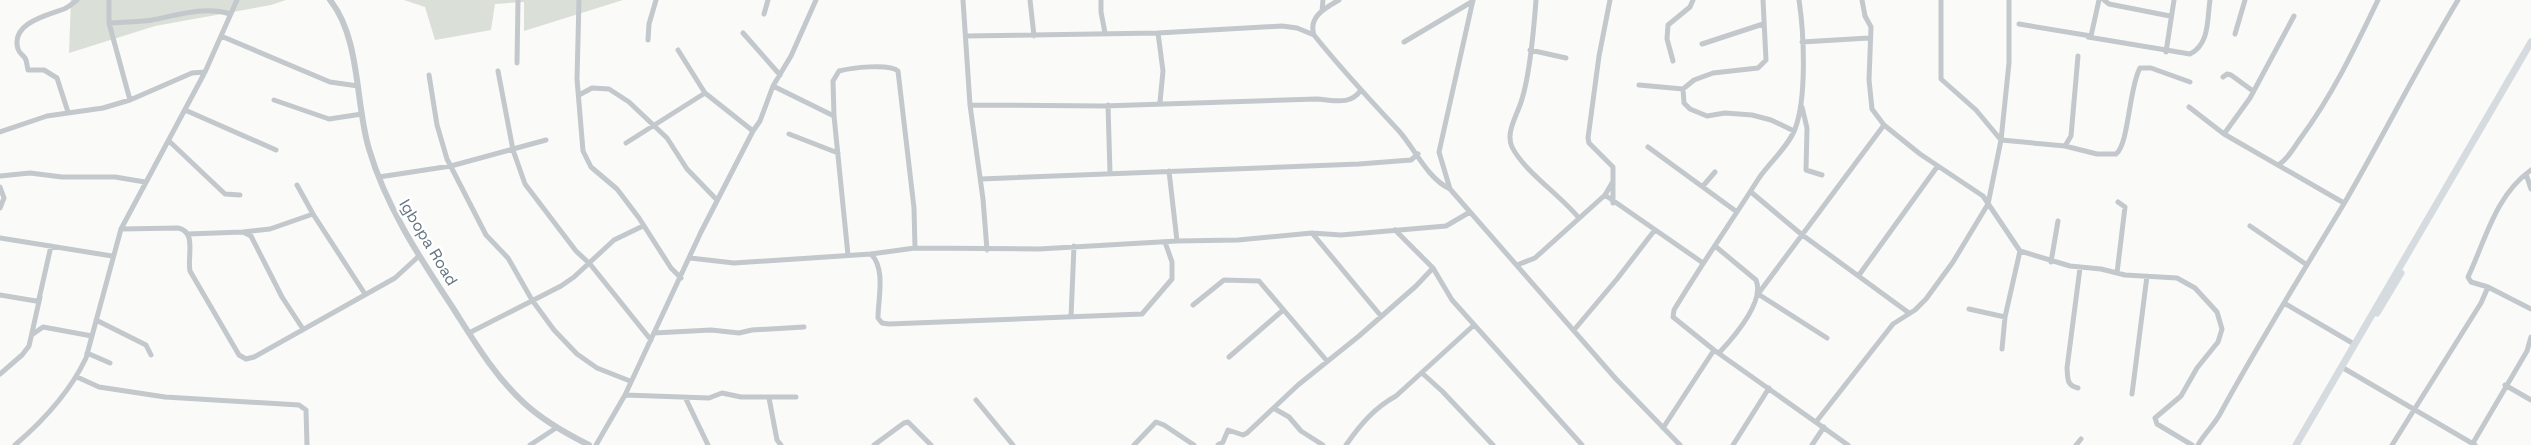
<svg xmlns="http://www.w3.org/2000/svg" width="2531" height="445" font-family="'Space Grotesk',sans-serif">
<rect width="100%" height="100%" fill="#fafaf8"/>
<!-- grass -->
<path fill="#dadfd7" d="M71,0H286L271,5L155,26L69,53Z
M404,0H623L524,31V2L495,4L491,30L435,40L425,7Z"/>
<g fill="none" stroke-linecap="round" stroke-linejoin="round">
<!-- minor -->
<path stroke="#c3c8cc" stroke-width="5" d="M109,0V23L130,100
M579,0L577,79L583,151L591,167L617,189L639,218L671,268L681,278
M963,0L970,105L983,199L987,250
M1030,0L1034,36
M1101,0V12L1105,33
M1339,0C1325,8 1308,17 1314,35C1341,69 1370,100 1399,131C1415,149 1427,178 1450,189L1616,379L1680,445
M1536,0C1534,27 1530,73 1522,99C1518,114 1505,132 1512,147C1524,171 1560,195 1578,217
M1610,0L1599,56L1588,138L1589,143L1613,167V203
M1799,0C1804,33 1807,98 1795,129C1788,147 1770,162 1759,178C1731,222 1701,265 1674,310L1673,317L1714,350L1848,445
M1862,0L1865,16L1871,27L1869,80L1872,109L1884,125L1920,154L1983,196L2020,251L2070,266L2101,269L2125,275L2177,278L2195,288L2217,312L2222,329L2218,342L2197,368L2181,396L2155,418L2157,424L2192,445
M1941,0V79L1976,110L2001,140L2065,146L2097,154H2116C2129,144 2129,87 2140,68H2151L2190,82
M2104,0L2109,4L2170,16
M1322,11L1323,0
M764,14L768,0
M2294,16L2250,98L2224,134L2344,203
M109,23C123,22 138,22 152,20C178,15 204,6 230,14
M2019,24L2091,36L2099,0
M743,33L780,75
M1158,33L1163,71L1160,102
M2235,34L2245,0
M221,36L330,82L358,86
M966,36L1158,33L1282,26L1297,28L1314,35
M2088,37L2190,54C2210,44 2207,19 2210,0
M648,40L649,24L656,0
M1404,42L1473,1
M1802,42L1869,38
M1702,44L1763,24
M678,50L705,93
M1530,50L1566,58
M2166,52L2174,0
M1673,61L1667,39L1668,25L1690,7L1693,0
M517,63L518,0
M498,71L513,150L525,184L576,251L590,264L651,340
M429,75L437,125L447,159L486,235L508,258L532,300L554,330L577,354L597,368L630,381
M2223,77L2227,74L2231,75L2253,91
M1639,85L1683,89L1694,80L1713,73L1758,68L1766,60L1763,0
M773,86L834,116L848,255
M1683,89L1684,103L1690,109L1707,116L1725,113L1752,115L1771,120L1794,131
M579,95L592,88L609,89L629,102L667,138L687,169L717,200
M274,100L329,119L362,114
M970,105L1103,106L1316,99C1334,100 1350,106 1361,90
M1108,105L1110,173
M1802,107L1807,128L1806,170L1822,175
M2189,107L2224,134
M185,110L276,150
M68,112L57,78L44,70H28C27,66 27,61 25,58C23,55 19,53 18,49C10,23 48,15 64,9C69,7 73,3 77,0
M834,116L833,81L839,71C851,68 889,63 898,71L914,208L915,248
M0,132L47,116L103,108L130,100L192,73L205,72
M789,134L838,153
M169,141L225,194L240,195
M626,143L705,93L753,131
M2065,146L2071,136L2078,56
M1648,147L1737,212
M2278,165C2288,159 2293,149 2300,139C2332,96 2355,48 2378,0
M1169,171L1177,241
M2526,174L2531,189
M0,176L30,173L62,177H115L145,182
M379,177L451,166L546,140
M981,179L1359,164L1411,160L1418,154
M297,185L313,214L270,229L243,232L251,236L282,297L303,329
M1703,186L1715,172
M0,187L4,198L0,208
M1450,189L1439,152L1473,0
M1751,192L1801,234L1909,313
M1605,195L1703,263
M313,214L365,294
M2250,226L2307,265
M121,229L178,228C197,232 187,256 190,271L239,355L246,359L254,357L395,278L419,256
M1395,230L1433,268L1452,300L1582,445
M1312,233L1381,316
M188,234L243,232
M0,238L112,256
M1715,246L1756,280C1765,302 1733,338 1719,353
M871,254C886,269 878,299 878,318L882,323L889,324L1142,314L1172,279V262L1165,242
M690,258L734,263L871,254L915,248L1039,249L1177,241L1238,240L1312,233L1341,235L1446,226L1470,212
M2051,262L2058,221
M1517,265L1535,258L1605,195L1612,183
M2117,273L2125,207L2118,202
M1859,275L1937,167
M2488,287L2531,309
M0,295L36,301L39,299L51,246
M2284,303L2354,344
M1193,305L1224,280L1259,281L1327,361
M1969,309L2005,317L2020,251
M1071,317L1074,246
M96,320L146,345L151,355
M1574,330L1617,279L1654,231
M469,333L561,286L574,277L614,240L643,226
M654,333L711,330L739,333L752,330L804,327
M33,334L43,327L92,336
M1827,338L1758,294L1884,125
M2002,349L2005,317
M87,353L110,363
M1229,357L1282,311
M2345,369L2475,445
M1422,373L1442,391L1493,445
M0,374L22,355L29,346L40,297
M77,377L99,387L165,397L299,405L306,410L307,445
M2505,385L2531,400
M2078,388C2066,385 2068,378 2067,368L2080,268
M2132,394L2147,276
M625,395L709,398L722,393L741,397H796
M685,397L708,445
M769,398L777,440L781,445
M976,400L1013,445
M1275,409L1289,417L1301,431L1323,445
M1816,422L1893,324L1915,310L1926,299L1953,262L1988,204L2001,140L2009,63V0
M1663,428L1714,350
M2473,443L2527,351L2531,337
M15,445C43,421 70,392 86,358L121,229L205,72L237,0
M530,445L556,428
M596,445L625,395L701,232L753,131L760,121L773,86L791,56L816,0
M874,445L904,423L908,422L931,445
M1134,445L1156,422L1164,425L1194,445
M1218,445L1223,442L1228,430L1243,435L1247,433L1298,385L1359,336L1416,286L1433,268
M1346,445C1360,425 1374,408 1396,396L1474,325
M1733,445L1769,388
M1812,445L1824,427
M2076,445L2081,439
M2198,445C2204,434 2214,425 2220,414C2259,342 2303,272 2345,202C2384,135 2418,66 2458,0
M2392,445L2481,303L2488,287L2471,282L2468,277C2486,239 2495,196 2531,170"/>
<!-- tertiary -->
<path stroke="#c3c8cc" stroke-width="6" d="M330,0C361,39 355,103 369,149C386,207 420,258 453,308C474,341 494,375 523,402C542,420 565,433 589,445"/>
<!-- secondary -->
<path stroke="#d6dbdf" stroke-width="7" d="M2377,313L2401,273
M2296,445L2531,42"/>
</g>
<g text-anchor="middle" stroke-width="5" stroke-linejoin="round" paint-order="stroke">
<!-- street labels -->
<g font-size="16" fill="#657683" stroke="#fff">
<text transform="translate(429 242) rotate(59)" y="6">Igbopa Road</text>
</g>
</g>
</svg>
